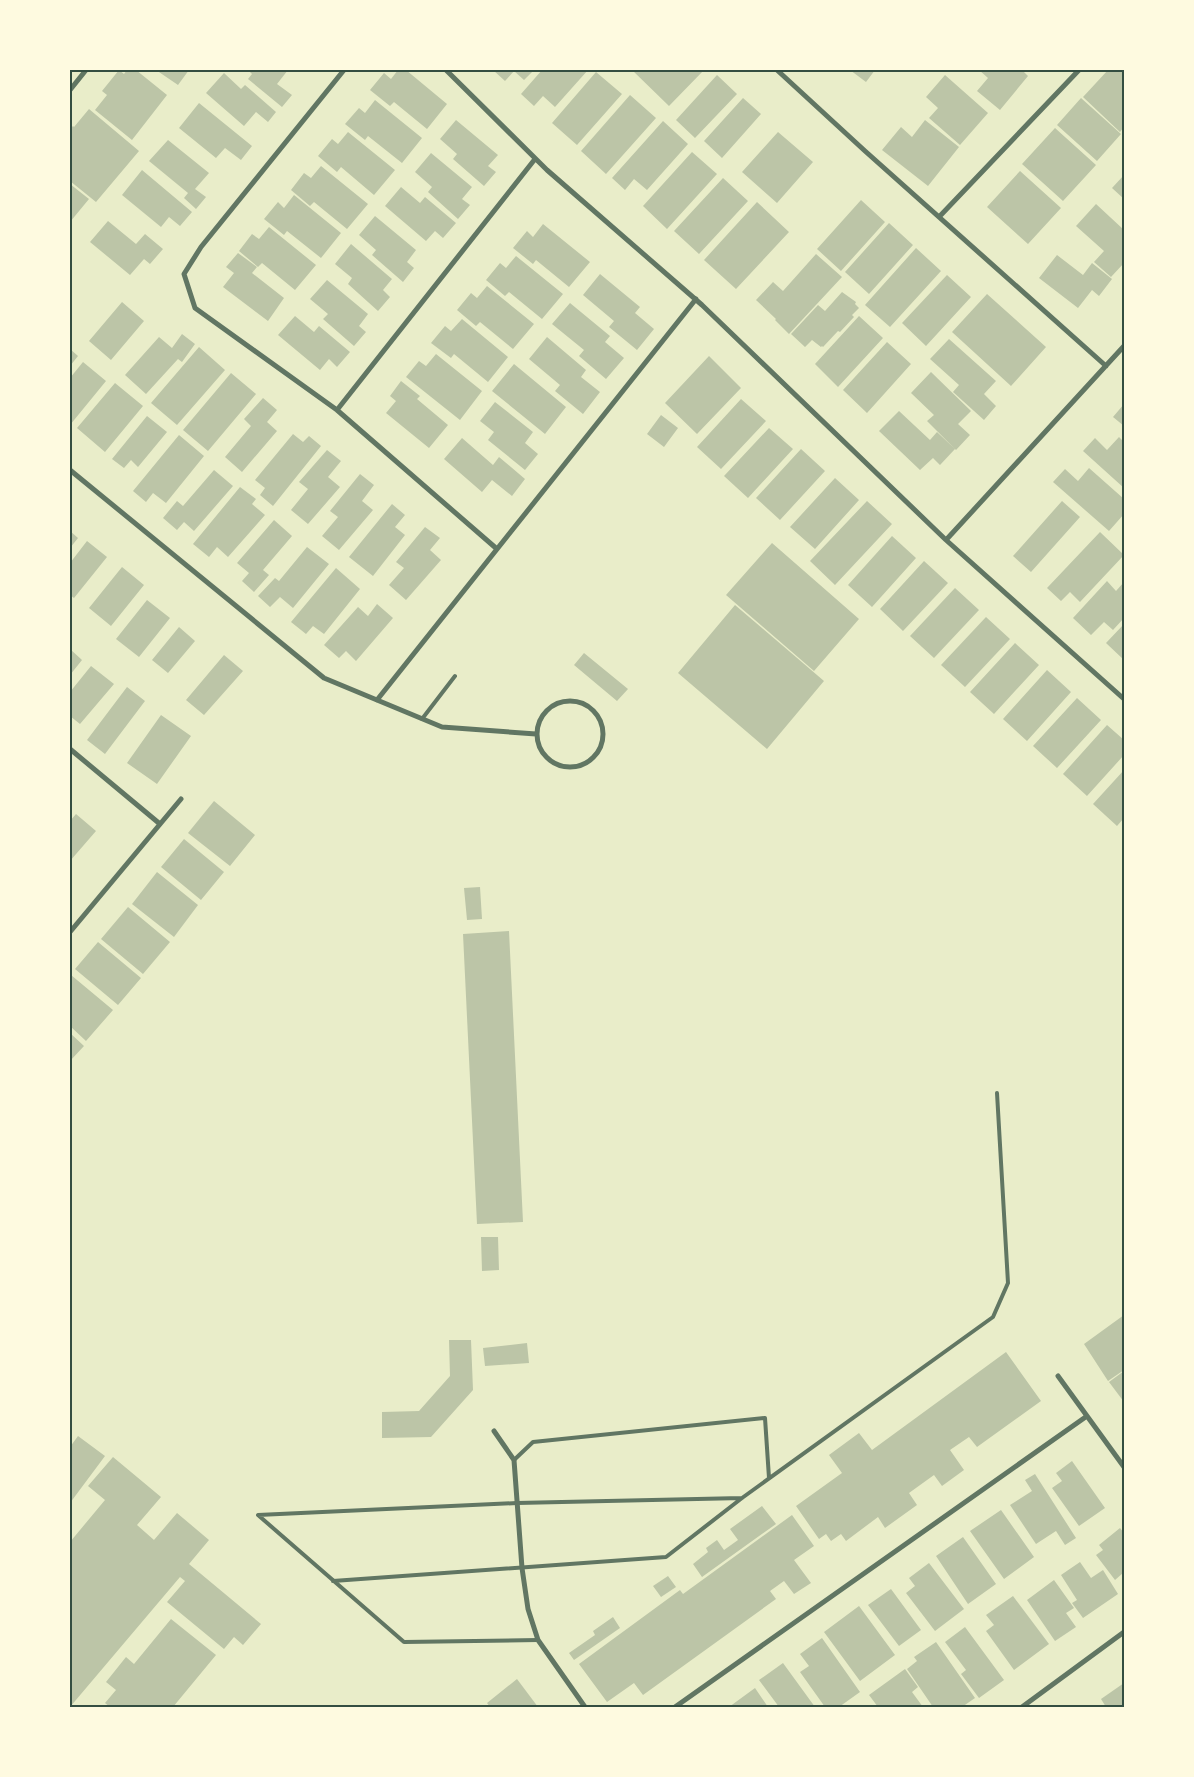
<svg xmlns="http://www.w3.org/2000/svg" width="1194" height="1777" font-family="Jost,sans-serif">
<rect width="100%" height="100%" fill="#e9edc9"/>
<!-- building -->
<path fill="#bcc5a7" d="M119,70L124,74L127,70H136L167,95L132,140L95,110L107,95L102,91Z
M156,70H189L178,85Z
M248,70H288L277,84L292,95L282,107L248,79L252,74Z
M398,70H406L447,104L427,129L394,102L390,106L370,90L384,73L391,79Z
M493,70H534L524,80L514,71L505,81Z
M542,70H588L555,107L543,96L534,106L521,94Z
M632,70H704L669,106Z
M850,70H875L866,82Z
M979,70H1022L1028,76L1000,110L977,91L988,78Z
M1108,70H1124V127L1120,132L1083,97Z
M596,72L622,94L577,145L552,123Z
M224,73L241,89L245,85L276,112L268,122L256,112L244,126L206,93Z
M717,75L737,94L695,138L676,120Z
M945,75L988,113L960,145L929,118L938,108L926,97Z
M630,95L656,118L606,174L581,151Z
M743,98L761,114L722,158L704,141Z
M1081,98L1121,134L1097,161L1057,125Z
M375,100L422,138L402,163L368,136L365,140L345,124L359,108L365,113Z
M199,103L252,146L241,160L225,148L216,158L179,128Z
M89,109L139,151L96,202L70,181V129L73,126L74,127Z
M456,120L498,155L488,166L496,172L484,186L453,159L457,154L440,139Z
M925,120L959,147L928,186L882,150L901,127L912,137Z
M663,121L688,144L647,190L634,179L625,190L612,178Z
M1055,128L1096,165L1063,201L1022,164Z
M348,132L395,170L374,195L341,167L337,172L318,156L332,139L338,144Z
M778,132L813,162L777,203L742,172Z
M168,140L209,173L195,189L206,197L196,209L184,198L188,193L149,161Z
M692,152L717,174L667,229L643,206Z
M431,153L472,187L462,199L470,205L458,219L428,192L432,187L415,172Z
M321,166L368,204L347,229L314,202L310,206L291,190L304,173L311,178Z
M142,170L192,212L180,226L169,217L161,227L122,195Z
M1020,171L1061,208L1028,244L987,207Z
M1124,175V199L1112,188Z
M723,178L748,201L699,254L674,231Z
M70,184L89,199L70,222Z
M401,187L420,203L425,197L456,223L443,238L435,231L426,241L385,206Z
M294,195L341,233L321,258L287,231L284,235L264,219L278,202L284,208Z
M861,200L885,222L841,271L817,249Z
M757,202L789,232L736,289L704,260Z
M1096,204L1124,230V263L1111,277L1094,262L1104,251L1076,226Z
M375,216L416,250L407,262L414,268L403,282L372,255L376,250L359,235Z
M108,221L136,244L145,234L163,249L150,264L144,259L130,275L90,242Z
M889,223L913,245L869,294L845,272Z
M543,224L590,262L569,287L536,260L533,264L513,248L527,231L533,237Z
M269,227L316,265L295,290L262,263L258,267L239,251L252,234L259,239Z
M351,244L392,279L383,290L390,297L378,311L348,284L352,278L335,264Z
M916,248L941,271L890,327L865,305Z
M238,253L257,267L252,273L284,298L268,321L223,287L234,273L226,267Z
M816,254L842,277L789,334L775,320L776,319L756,300L773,282L783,291Z
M1057,255L1083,275L1092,263L1112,279L1099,296L1092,290L1078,308L1039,278Z
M516,256L563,294L542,319L509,292L505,296L486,280L500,263L506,268Z
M600,274L640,307L635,313L654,329L637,350L609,327L614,321L583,295Z
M947,275L971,297L926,346L902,323Z
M327,280L368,314L359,326L366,332L354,346L323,319L328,314L310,299Z
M487,286L534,324L513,349L480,322L476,326L457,310L471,293L477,298Z
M842,292L856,302L855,304L859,308L852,315L854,317L840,332L838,331L823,347L822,346L821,347L812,340L805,347L791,334L818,305L825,311Z
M987,294L1046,347L1011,386L952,332Z
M122,302L144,321L111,360L89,341Z
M570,303L610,336L605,342L624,358L606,379L579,356L584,350L552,324Z
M295,316L314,332L319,326L350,352L337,367L329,359L320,370L278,335Z
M859,316L883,338L838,387L815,364Z
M462,319L508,357L488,382L454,354L451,358L431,343L445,326L451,331Z
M182,334L195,344L182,362L178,359L146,394L125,375L159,337L172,348Z
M547,337L586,370L581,377L600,392L583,414L555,391L560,385L529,359Z
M949,339L996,381L984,394L996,406L984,420L953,392L959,385L930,359Z
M887,342L911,364L867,413L843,390Z
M199,347L225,370L177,425L151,403Z
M70,349L78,356L70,366Z
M436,354L482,391L460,420L406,377L419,361L426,366Z
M709,356L741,388L697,434L665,403Z
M83,362L106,381L70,425V378Z
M514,364L566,407L545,434L492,391Z
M931,372L971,411L958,424L970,435L956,450L927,421L934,415L911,393Z
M231,373L256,394L208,451L183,430Z
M401,381L420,396L417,399L448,425L429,448L386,413L396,401L390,396Z
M115,383L143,406L105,452L77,428Z
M263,398L277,410L267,422L277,431L242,472L225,457L251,426L244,419Z
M741,399L766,421L721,469L697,447Z
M495,402L533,432L525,443L538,454L525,470L488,440L494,432L480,421Z
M1124,404V426L1113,417Z
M899,411L930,440L937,432L955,449L940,465L933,458L920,470L879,431Z
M661,415L678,428L664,447L647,434Z
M147,416L167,432L138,467L131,460L124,468L112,459Z
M769,428L793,449L748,498L724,476Z
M293,434L303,442L309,436L321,446L273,506L260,495L265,488L255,480Z
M179,435L204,456L166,503L153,493L146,502L133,491Z
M1119,437L1124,442V488L1083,451L1095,438L1107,450Z
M462,438L493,465L499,457L525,479L512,496L492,480L482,492L444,459Z
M801,449L825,471L780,520L756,498Z
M327,450L341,461L328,477L340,487L308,524L291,510L308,489L299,482Z
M1089,468L1124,499V514L1109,531L1053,482L1065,469L1078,481Z
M214,470L233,486L194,531L184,522L177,530L163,518L177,501L183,506Z
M360,474L374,485L362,501L373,510L339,550L322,536L338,517L330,511Z
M835,478L859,500L815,549L790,527Z
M240,487L256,499L252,504L265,515L228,557L217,547L209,557L193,544Z
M867,501L892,524L835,585L810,561Z
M1062,501L1080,517L1031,572L1013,556Z
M392,504L405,515L395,527L405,535L373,576L349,557Z
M274,520L292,536L263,570L269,575L254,592L242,581L249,573L237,563Z
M425,527L440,538L430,550L441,560L406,600L389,585L404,568L396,562Z
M70,531L78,538L70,548Z
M1100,532L1124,555L1080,602L1070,592L1061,601L1047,588Z
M892,536L916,558L872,607L848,585Z
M87,541L107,557L74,598L70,595V563Z
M772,543L859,619L814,671L726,595Z
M307,547L329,564L293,608L280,597L270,607L258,596L275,578L279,581Z
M924,561L948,583L903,631L880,609Z
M122,567L144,585L111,626L89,608Z
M336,568L360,589L324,634L313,626L306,634L291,622Z
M1107,581L1116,591L1124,582V618L1113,630L1104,622L1091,635L1073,618Z
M955,588L979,610L934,658L910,636Z
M147,600L170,618L139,657L116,639Z
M377,604L393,618L356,661L346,651L339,658L324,645L358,607L368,616Z
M735,605L824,681L767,749L678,673Z
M986,617L1010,639L965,687L941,665Z
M1124,624V660L1106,643Z
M179,627L195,641L168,673L152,660Z
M1015,643L1039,665L994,714L970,692Z
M70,649L82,660L70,675Z
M584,653L628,689L617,701L574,665Z
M224,655L243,671L204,715L186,700Z
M91,666L114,684L80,724L70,716V692Z
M1047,670L1071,692L1027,741L1003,719Z
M127,687L145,701L105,754L87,740Z
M1077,698L1101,720L1057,768L1033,746Z
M161,715L191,736L157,784L127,763Z
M1107,725L1124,740V755L1087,796L1063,774Z
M1124,770V818L1117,826L1093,804Z
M214,801L255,835L230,866L188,833Z
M76,814L96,831L70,861V821Z
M184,839L224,872L201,900L161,867Z
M157,872L198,905L174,937L132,904Z
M480,887L482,919L467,920L464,888Z
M128,907L170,942L143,974L101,939Z
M509,931L523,1222L477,1224L463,934Z
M98,942L141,978L118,1005L75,969Z
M71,975L113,1010L86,1041L70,1026Z
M70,1033L84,1046L70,1061Z
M481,1237H498L499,1270L482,1271Z
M1124,1315V1370L1108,1381L1084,1344Z
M449,1340H471L473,1390L431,1437L382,1438V1412L419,1411L450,1376Z
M527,1343L529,1363L485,1366L483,1348Z
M1006,1352L1041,1401L977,1447L969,1437L950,1450L964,1470L942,1486L934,1475L909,1493L917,1505L885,1528L878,1517L846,1541L841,1534L831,1541L826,1534L819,1539L796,1506L842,1473L829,1455L859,1433L872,1450Z
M1124,1371V1402L1109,1382Z
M78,1436L105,1456L70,1503V1447Z
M113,1457L161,1497L137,1525L154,1540L177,1513L209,1540L189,1564L261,1624L243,1645L234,1637L224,1649L167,1602L185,1581L180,1577L70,1707V1542L105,1500L88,1486Z
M1072,1461L1105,1508L1079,1526L1052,1488L1062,1481L1056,1473Z
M1035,1474L1076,1538L1065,1545L1056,1531L1036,1544L1010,1505L1032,1491L1025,1480Z
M762,1506L776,1524L702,1577L693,1564L708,1552L706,1548L717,1540L724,1550L738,1540L730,1529Z
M1001,1510L1034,1557L1004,1579L970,1531Z
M792,1515L814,1546L794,1560L811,1583L794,1594L784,1581L770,1591L776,1599L643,1695L634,1683L607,1702L579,1664L680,1590L683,1594Z
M1120,1528L1124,1533V1575L1123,1573L1115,1580L1096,1555L1103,1550L1099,1545Z
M963,1537L996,1584L968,1604L936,1556Z
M1080,1562L1091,1578L1103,1570L1118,1594L1083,1618L1072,1603L1077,1600L1061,1575Z
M929,1563L964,1609L935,1631L906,1593L915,1586L909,1578Z
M668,1576L676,1587L661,1597L653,1586Z
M1054,1580L1074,1608L1066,1613L1076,1627L1055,1641L1027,1600Z
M891,1589L921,1630L899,1646L868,1605Z
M1013,1596L1049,1644L1014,1670L986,1631L994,1625L986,1615Z
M859,1606L895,1655L860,1681L824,1632Z
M613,1617L620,1628L574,1660L569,1653L595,1635L593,1631Z
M171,1619L216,1655L173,1707H110L105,1703L116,1690L106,1682L126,1657L134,1664Z
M965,1627L1004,1680L979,1698L961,1674L966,1670L945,1642Z
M822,1638L860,1692L839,1707H825L800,1672L809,1666L800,1654Z
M936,1642L975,1698L962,1707H933L907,1669L917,1661L914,1657Z
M783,1663L815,1707H779L759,1680Z
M905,1669L918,1687L912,1692L923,1707H878L869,1695Z
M517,1679L538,1707H490L487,1703Z
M1124,1683V1707H1106L1101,1699Z
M755,1688L768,1707H729Z"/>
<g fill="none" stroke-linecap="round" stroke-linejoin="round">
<!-- service -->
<path stroke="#617663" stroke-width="4" d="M422,719L455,676
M514,1460L533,1442L765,1418L769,1478
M333,1581L666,1557L742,1498L993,1317L1008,1283L997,1093
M538,1640L404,1642L258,1515L517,1503L742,1498"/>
<!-- minor -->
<path stroke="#617663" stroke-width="5" d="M344,70L201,247L184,274L195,308L337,410L497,549
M446,70L547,170L702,305L946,540L1124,699
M777,70L865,151L1106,366
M70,90L86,70
M939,217L1079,70
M337,410L535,159
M70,470L324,678L442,727L536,734
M946,540L1124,346
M377,700L696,299
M537 734a33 33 0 1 1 66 0a33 33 0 1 1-66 0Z
M70,749L160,824
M70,932L181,799
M1058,1376L1124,1467
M494,1431L514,1460L522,1568L528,1609L538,1640L585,1707
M675,1707L1087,1416
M1022,1707L1124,1632"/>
</g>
<!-- border -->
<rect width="1194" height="1777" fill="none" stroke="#fefae0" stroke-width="142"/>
<rect x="71" y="71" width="1052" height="1635" fill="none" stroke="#344e41" stroke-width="2"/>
</svg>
